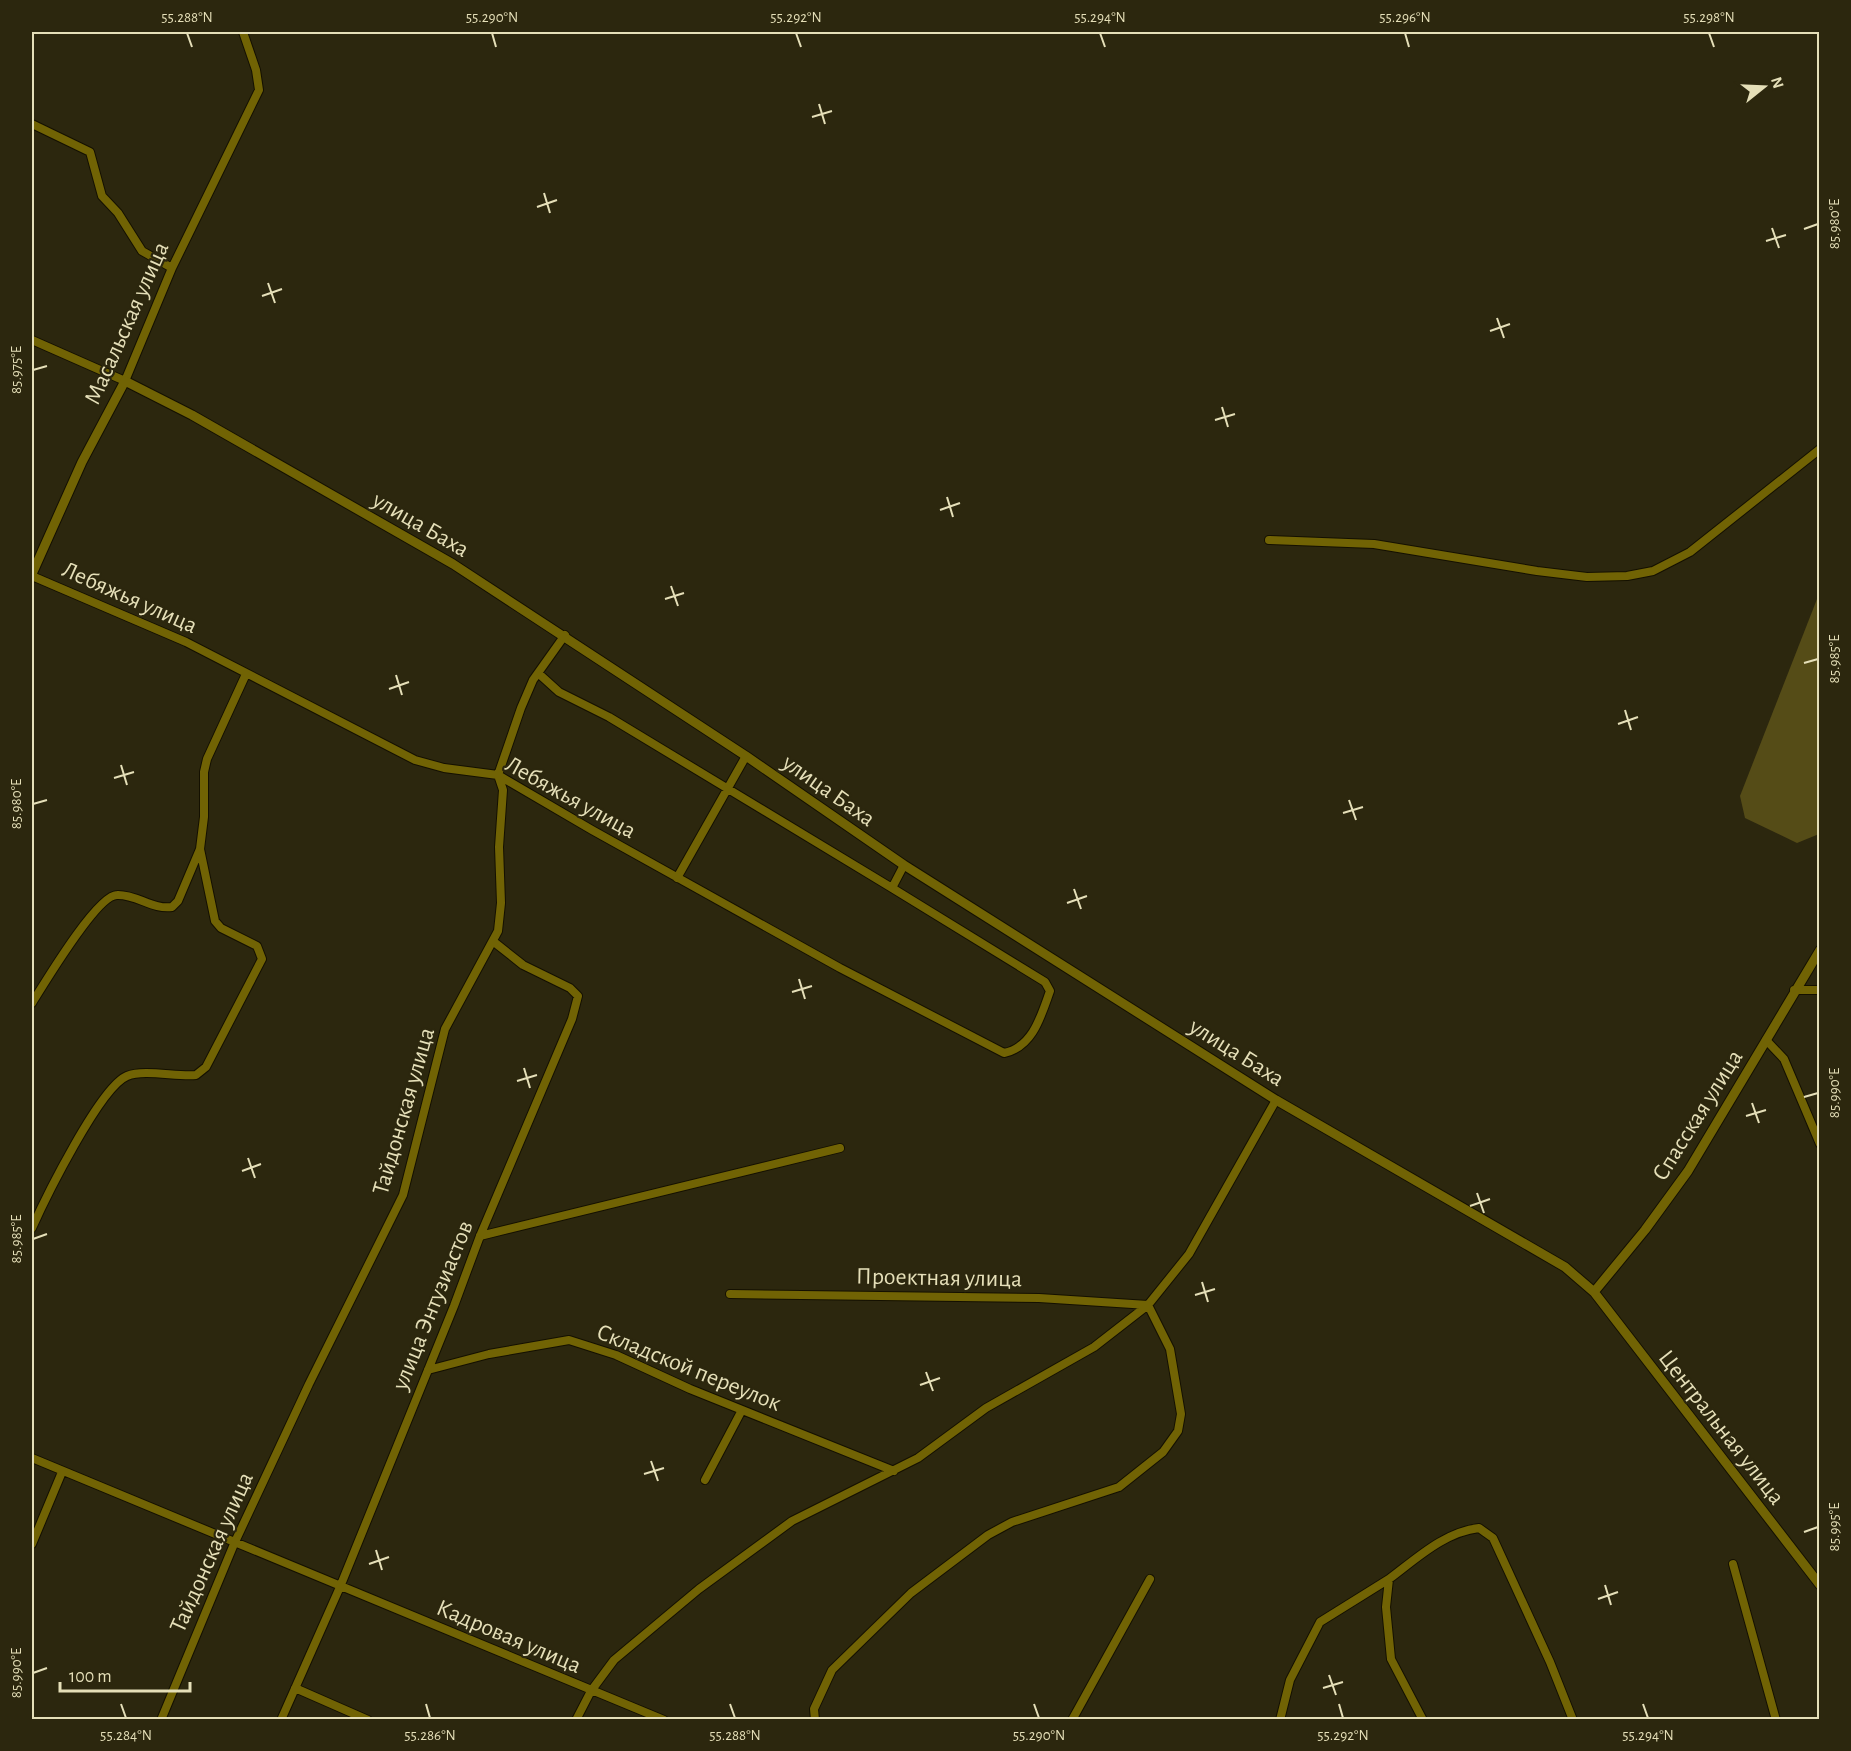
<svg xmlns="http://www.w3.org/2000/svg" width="1851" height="1751" font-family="'Alegreya Sans',sans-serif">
<rect width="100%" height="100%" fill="#2c270e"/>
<!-- forest -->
<path fill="#554c17" d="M1819,594V834L1797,843L1745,818L1740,796Z"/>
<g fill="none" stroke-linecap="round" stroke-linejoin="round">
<defs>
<path id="minor" d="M32,124L90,152L102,196L118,213L142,251L172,268
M32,340L125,381L172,268L259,90L256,70L243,32
M1269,540L1374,544L1537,571L1587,577L1627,576L1653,571L1690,552L1820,449
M32,576L186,642L415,760L444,768L498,775L592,830L840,968L1004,1053C1033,1047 1041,1016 1050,991L1045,982L892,888L904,865
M538,673L559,692L609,717L892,888
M677,878L746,756
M1794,990H1820
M32,1003C44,984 97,895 117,895C136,894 153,910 172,907L178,901L200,849
M1766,1040L1784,1059L1820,1144
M32,1228C45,1199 100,1087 127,1076C144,1069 177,1077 196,1075L206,1067L262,959L257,946L221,928L215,921L200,849L204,817V772L207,759L246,674
M480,1236L840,1148
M730,1294L1039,1298L1148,1305L1170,1349L1181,1414L1178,1431L1163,1452L1119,1487L1012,1522L988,1535L911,1593L832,1670L814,1709L815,1720
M428,1370L489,1354L569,1340L616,1355L690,1389L894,1471
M32,1458L664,1720
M705,1480L742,1410
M32,1544L62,1472
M1733,1564L1776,1720
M295,1688L368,1720
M161,1720L234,1544L309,1384L403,1195L445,1029L498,931L501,903L499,847L503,790L498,775L521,708L533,680L565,635
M281,1720L340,1587L454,1306L480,1236L572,1019L578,996L570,988L523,965L494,942
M576,1720L591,1691L614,1660L699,1589L792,1521L918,1458L986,1408L1094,1347L1148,1305L1189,1254L1276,1100
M1072,1720L1150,1579
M1280,1720L1290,1680L1320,1622L1389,1579
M1423,1720L1391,1659L1386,1607L1389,1579C1416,1559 1444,1532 1479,1528L1493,1538L1550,1662L1573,1720"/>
<path id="tertiary" d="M32,574L82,462L125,381L192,415L453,564L746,756L904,865L1276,1100L1565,1267L1594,1292L1820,1585
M1594,1292L1645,1230L1688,1171L1820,950"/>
</defs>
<!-- minor casing -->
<use href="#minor" stroke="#141000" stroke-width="10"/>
<!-- tertiary casing -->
<use href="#tertiary" stroke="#141000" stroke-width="11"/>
<!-- minor -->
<use href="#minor" stroke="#716304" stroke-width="8"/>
<!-- tertiary -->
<use href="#tertiary" stroke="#716304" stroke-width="9"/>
</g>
<!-- ticks -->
<path fill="none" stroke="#e5dfb8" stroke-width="2" d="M187,33L192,47M492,33L496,47M796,33L801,47M1100,33L1105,47M1405,33L1409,47M1709,33L1714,47M819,104L825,124M812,117L832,111M544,193L550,213M537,207L557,200M1772,228L1779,248M1804,229L1818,224M1766,241L1786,235M268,283L275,303M262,296L282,289M1497,318L1504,338M1490,331L1510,324M33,370L47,366M1222,407L1228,427M1215,420L1235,414M947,497L953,517M940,510L960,503M671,586L678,606M665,599L684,593M1804,663L1818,659M396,675L402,695M389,689L409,682M1625,710L1631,730M1618,724L1638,717M121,765L127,785M114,778L134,772M1349,800L1356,820M33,804L47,800M1343,813L1363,807M1074,889L1081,909M1067,903L1087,896M799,979L805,999M792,992L812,986M524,1068L530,1088M517,1081L537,1075M1804,1097L1818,1093M1752,1103L1759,1123M1746,1116L1766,1110M248,1158L255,1178M242,1171L261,1164M1477,1193L1484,1213M1470,1206L1490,1199M33,1239L47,1234M1202,1282L1208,1302M1195,1295L1215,1289M926,1372L933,1391M920,1385L940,1378M651,1461L658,1481M644,1474L664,1468M1804,1532L1818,1527M376,1550L382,1570M369,1564L389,1557M1605,1585L1611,1605M1598,1599L1618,1592M33,1673L47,1668M1329,1675L1336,1695M1323,1688L1343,1682M121,1704L126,1718M426,1704L430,1718M730,1704L735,1718M1034,1704L1039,1718M1339,1704L1343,1718M1643,1704L1648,1718"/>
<g text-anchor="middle" stroke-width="4.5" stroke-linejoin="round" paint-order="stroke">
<!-- street labels -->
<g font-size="24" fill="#e5dfb8" stroke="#2c270e">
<text transform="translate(126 323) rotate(-66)" y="8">Масальская улица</text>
<text transform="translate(421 524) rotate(30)" y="8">улица Баха</text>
<text transform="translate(130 597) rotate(24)" y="8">Лебяжья улица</text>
<text transform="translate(829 790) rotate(35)" y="8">улица Баха</text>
<text transform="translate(571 797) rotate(29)" y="8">Лебяжья улица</text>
<text transform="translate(1237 1052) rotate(32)" y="8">улица Баха</text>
<text transform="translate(403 1111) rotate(-74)" y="8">Тайдонская улица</text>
<text transform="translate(1697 1115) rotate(-58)" y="8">Спасская улица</text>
<text transform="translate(939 1277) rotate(1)" y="8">Проектная улица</text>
<text transform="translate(432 1305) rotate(-68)" y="8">улица Энтузиастов</text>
<text transform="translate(689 1367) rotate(22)" y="8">Складской переулок</text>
<text transform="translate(1722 1427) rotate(52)" y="8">Центральная улица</text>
<text transform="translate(211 1552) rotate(-66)" y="8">Тайдонская улица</text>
<text transform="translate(509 1636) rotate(23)" y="8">Кадровая улица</text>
</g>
</g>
<!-- border -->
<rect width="1851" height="1751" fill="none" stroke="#2c270e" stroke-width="66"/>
<!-- north arrow -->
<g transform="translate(1764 87) rotate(72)" stroke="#2c270e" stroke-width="4.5" paint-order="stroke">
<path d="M0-4.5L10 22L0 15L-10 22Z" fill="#e5dfb8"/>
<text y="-9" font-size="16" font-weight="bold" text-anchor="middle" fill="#e5dfb8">N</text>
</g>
<!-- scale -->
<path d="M60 1682v9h130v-9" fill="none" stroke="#e5dfb8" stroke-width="3"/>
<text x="69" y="1682" font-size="18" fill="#e5dfb8" stroke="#2c270e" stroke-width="4.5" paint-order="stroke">100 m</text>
<rect x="33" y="33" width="1785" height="1685" fill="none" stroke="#e5dfb8" stroke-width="2"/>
<g font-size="15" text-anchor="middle" fill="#e5dfb8">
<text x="187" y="22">55.288°N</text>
<text x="492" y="22">55.290°N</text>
<text x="796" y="22">55.292°N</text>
<text x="1100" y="22">55.294°N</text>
<text x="1405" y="22">55.296°N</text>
<text x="1709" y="22">55.298°N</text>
<text transform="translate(1834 224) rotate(-90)" y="5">85.980°E</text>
<text transform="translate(16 370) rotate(-90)" y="5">85.975°E</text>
<text transform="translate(1834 659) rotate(-90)" y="5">85.985°E</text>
<text transform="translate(16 804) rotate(-90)" y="5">85.980°E</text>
<text transform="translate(1834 1093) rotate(-90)" y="5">85.990°E</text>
<text transform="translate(16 1239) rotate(-90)" y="5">85.985°E</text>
<text transform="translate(1834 1527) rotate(-90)" y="5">85.995°E</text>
<text transform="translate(16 1673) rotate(-90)" y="5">85.990°E</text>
<text x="126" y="1740">55.284°N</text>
<text x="430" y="1740">55.286°N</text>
<text x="735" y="1740">55.288°N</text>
<text x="1039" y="1740">55.290°N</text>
<text x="1343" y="1740">55.292°N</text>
<text x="1648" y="1740">55.294°N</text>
</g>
</svg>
